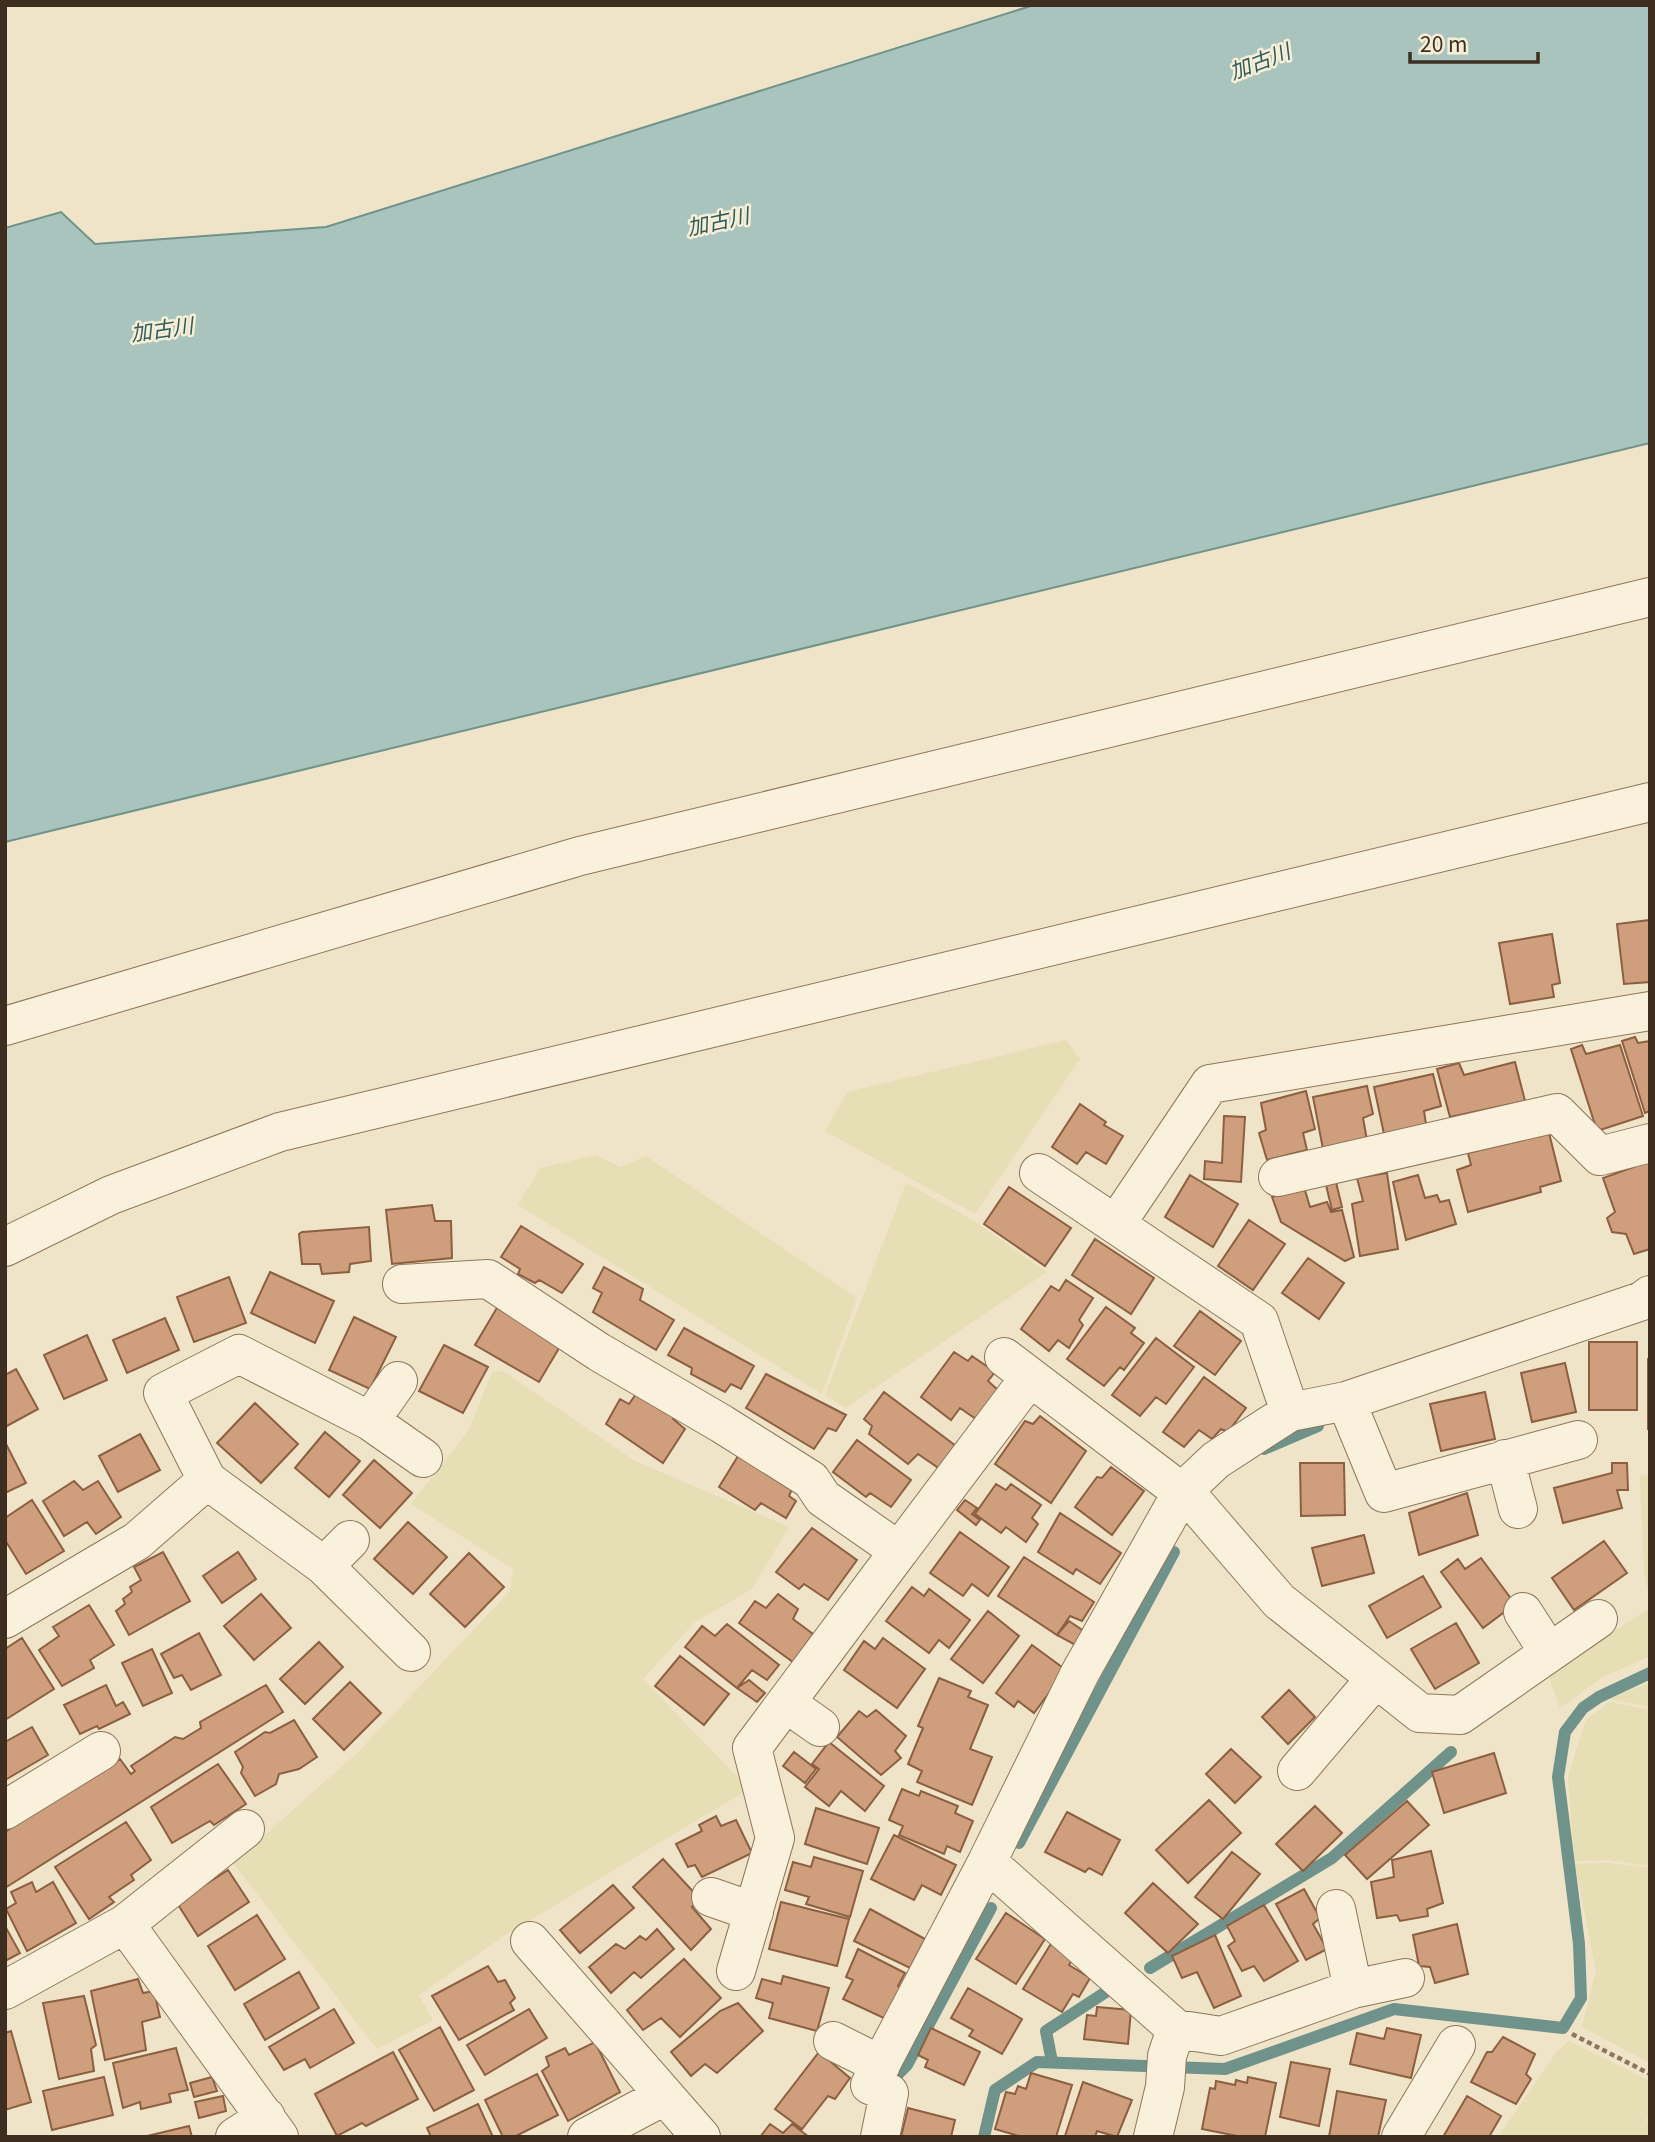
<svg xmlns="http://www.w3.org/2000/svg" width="1655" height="2142" font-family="Georgia,'Noto Sans JP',serif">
<rect width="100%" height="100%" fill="#f0e4c8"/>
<!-- farmland -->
<path fill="#e6deb5" d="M1066,1040L1080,1059L975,1214L825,1131L847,1092Z
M596,1155L620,1167L646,1156L857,1298L822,1394L518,1205L540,1168Z
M906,1183L971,1219L1047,1272L845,1408L825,1395Z
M503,1371L635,1461L789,1527L752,1589L695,1622L643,1679L749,1789L504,1936L419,1995L433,2020L377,2049L233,1863L356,1754L510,1591L513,1569L411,1504L468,1431L492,1372Z
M1650,1474V1598L1644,1573L1640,1476Z
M1650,1608V1656L1603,1677L1560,1708L1548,1674Z
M1650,1683V1707L1610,1699L1631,1690Z
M1609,1702L1650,1710V1866L1609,1860L1575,1861L1574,1857L1568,1776L1586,1720Z
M1609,1863L1650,1868V2063L1582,2027L1596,1971L1575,1864Z
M1569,2041L1650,2081V2114L1640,2129L1650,2117V2137H1498L1558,2050Z"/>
<!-- water -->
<path fill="#a9c4bc" stroke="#6f938a" stroke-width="2" d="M1034,5H1650V443L5,842V228L61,212L95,244L326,227Z"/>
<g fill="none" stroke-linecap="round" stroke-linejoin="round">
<!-- stream -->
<path stroke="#6f938a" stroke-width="12" d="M1264,1449L1318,1426
M1019,1843L1174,1552
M1150,1968L1332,1858L1451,1752
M1052,2062L1046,2031L1112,1988
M890,2082L907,2065L991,1908
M984,2137L995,2090L1037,2062L1225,2069L1394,2009L1563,2028L1581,1998L1579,1944L1558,1777L1565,1732L1583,1708L1599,1697L1650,1673"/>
</g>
<!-- building -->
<path fill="#cf9f7d" stroke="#8d5f41" stroke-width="2" d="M1650,920V982L1624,984L1617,924Z
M1552,934L1560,983L1552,985L1554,997L1510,1004L1499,943Z
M1635,1037L1638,1043L1650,1041V1111L1645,1113L1622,1041Z
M1582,1045L1586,1054L1620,1045L1643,1116L1597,1131L1571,1049Z
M1515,1062L1525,1101L1450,1117L1437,1069L1459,1063L1464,1075Z
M1433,1074L1441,1106L1424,1111L1426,1124L1384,1134L1374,1087Z
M1367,1086L1373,1114L1363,1118L1367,1140L1323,1149L1313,1097Z
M1306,1091L1315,1129L1303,1133L1307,1150L1267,1160L1259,1133L1266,1130L1261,1103Z
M1080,1104L1106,1122L1104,1125L1123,1136L1106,1164L1086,1152L1077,1164L1052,1147Z
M1224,1116L1245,1117L1241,1182L1204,1179L1205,1161L1222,1163Z
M1549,1133L1561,1181L1540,1187L1541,1192L1468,1212L1457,1170L1471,1165L1468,1153Z
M1650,1161V1249L1634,1254L1626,1234L1612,1232L1607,1218L1615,1212L1603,1178Z
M1387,1173L1398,1249L1360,1256L1352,1204L1363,1201L1357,1178Z
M1190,1175L1238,1204L1213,1247L1165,1217Z
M1418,1175L1425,1198L1437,1195L1440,1202L1449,1200L1456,1224L1406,1240L1393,1182Z
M1335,1178L1342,1207L1332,1210L1325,1181Z
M1009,1187L1071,1228L1045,1266L984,1224Z
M1304,1187L1310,1207L1327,1202L1331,1212L1342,1210L1354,1257L1345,1261L1281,1222L1272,1197Z
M432,1205L435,1221H451L452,1258L392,1264L386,1210Z
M1249,1220L1285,1244L1253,1290L1218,1266Z
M521,1226L583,1264L562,1293L539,1280L535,1283L518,1274L520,1269L501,1257Z
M369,1227L371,1261L350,1264L349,1272L322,1274L320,1264H302L299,1234L302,1232Z
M1095,1239L1154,1278L1131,1314L1072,1275Z
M1308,1258L1344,1283L1319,1319L1282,1293Z
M604,1267L643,1289L640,1300L674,1320L656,1350L593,1312L602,1293L593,1288Z
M270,1272L334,1301L315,1343L251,1313Z
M229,1277L246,1323L194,1342L177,1297Z
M1066,1280L1093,1298L1079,1320L1083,1325L1069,1348L1058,1340L1049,1351L1021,1329L1051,1286L1059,1291Z
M498,1306L562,1343L539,1382L475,1345Z
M1106,1307L1135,1328L1131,1333L1144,1343L1124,1370L1120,1367L1104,1386L1067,1359Z
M1200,1311L1241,1341L1215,1375L1174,1346Z
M354,1317L396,1337L370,1389L329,1370Z
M165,1318L179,1350L127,1373L113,1340Z
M684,1328L754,1366L741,1389L731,1384L725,1392L691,1374L692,1368L668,1355Z
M87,1335L107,1380L64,1399L44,1355Z
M1156,1338L1194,1367L1166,1404L1156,1397L1140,1416L1112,1395Z
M1589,1342H1637V1410H1589Z
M444,1345L488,1367L463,1413L419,1391Z
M954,1352L968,1361L972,1356L995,1372L988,1381L1000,1392L979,1421L960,1408L951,1420L921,1397Z
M1648,1359H1650V1429H1648Z
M1565,1363L1576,1412L1532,1422L1521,1373Z
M16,1369L38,1409L5,1427V1375Z
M766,1374L846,1415L836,1431L828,1428L814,1449L746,1408Z
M1204,1377L1246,1408L1228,1432L1221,1429L1212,1439L1199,1430L1184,1447L1163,1432Z
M884,1392L956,1446L940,1469L918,1454L908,1464L869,1434L872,1426L864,1419Z
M1485,1392L1495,1439L1441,1451L1430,1404Z
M636,1394L675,1414L673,1419L685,1429L663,1463L606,1424L620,1399L629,1404Z
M255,1403L298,1444L261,1483L217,1443Z
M1040,1416L1086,1451L1051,1503L995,1464L1025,1421L1033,1424Z
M325,1432L360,1461L329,1497L295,1468Z
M140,1434L160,1470L118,1492L99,1456Z
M857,1440L911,1480L891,1507L870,1493L866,1497L833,1472Z
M5,1442L26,1483L5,1493Z
M738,1456L792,1489L789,1496L796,1501L786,1518L761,1503L755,1510L719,1487Z
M374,1460L412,1493L380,1528L343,1495Z
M1300,1463H1344L1345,1515L1301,1516Z
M1612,1463H1627L1628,1490H1617L1622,1508L1563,1523L1554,1488L1612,1473Z
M1111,1467L1144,1491L1112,1535L1075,1507L1097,1477L1102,1478Z
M74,1481L83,1490L98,1481L121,1517L96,1534L87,1522L64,1536L43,1501Z
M996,1484L1006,1490L1011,1484L1041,1505L1032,1518L1038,1524L1026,1542L1006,1527L1001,1533L975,1514Z
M1467,1493L1478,1535L1419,1555L1409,1513Z
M32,1500L64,1551L26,1574L5,1540V1518Z
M965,1500L977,1508L972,1514L980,1520L976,1525L957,1510Z
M1060,1513L1121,1553L1100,1584L1076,1569L1073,1574L1038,1552Z
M408,1522L447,1557L413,1594L374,1559Z
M812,1528L857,1560L828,1600L804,1584L799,1589L776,1572Z
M960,1532L1009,1567L988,1596L972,1584L963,1596L930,1573Z
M1364,1535L1374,1573L1322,1586L1312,1548Z
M1604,1541L1627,1573L1574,1610L1552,1578Z
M163,1552L190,1601L129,1635L116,1611L125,1604L123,1599L132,1592L130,1587L141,1580L134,1567Z
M238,1552L256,1579L222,1603L203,1576Z
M469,1553L504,1587L465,1627L430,1594Z
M1024,1557L1094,1602L1082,1621L1070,1616L1057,1635L998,1596Z
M1481,1558L1515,1604L1483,1628L1441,1572L1458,1559L1465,1569Z
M1423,1576L1441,1607L1387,1638L1369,1606Z
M912,1587L924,1596L929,1589L970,1620L949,1648L939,1640L929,1653L886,1621Z
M261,1594L291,1628L254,1660L224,1626Z
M778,1594L798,1609L793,1619L813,1634L793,1662L739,1623L755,1601L766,1608Z
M89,1605L114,1645L90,1660L94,1668L62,1686L39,1650L59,1636L53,1627Z
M988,1611L1019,1636L983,1683L951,1659Z
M1069,1621L1088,1634L1079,1647L1057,1635Z
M1456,1623L1479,1663L1435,1689L1411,1649Z
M727,1624L779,1665L767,1680L752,1670L737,1688L685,1647L702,1626L715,1636Z
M199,1633L221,1675L191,1690L182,1675L174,1678L161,1654Z
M22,1638L54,1689L5,1720V1649Z
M883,1638L925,1669L897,1708L844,1670L864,1641L875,1649Z
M319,1642L343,1667L305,1704L280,1679Z
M1032,1645L1066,1670L1034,1713L1018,1701L1014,1707L996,1693Z
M152,1649L172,1693L143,1706L122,1663Z
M680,1656L729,1694L704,1725L655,1686Z
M939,1678L971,1691L968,1697L988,1705L970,1749L992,1757L972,1805L917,1782L922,1771L908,1764L923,1728L918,1726Z
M749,1680L765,1693L757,1702L737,1688Z
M350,1682L381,1713L344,1750L313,1719Z
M106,1685L116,1706L123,1702L130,1714L99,1729L97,1726L80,1734L64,1705Z
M266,1685L283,1712L5,1888V1832L120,1759L131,1774L135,1771L131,1766L175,1737L183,1739L201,1728L200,1722Z
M1289,1690L1315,1717L1288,1744L1262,1717Z
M876,1710L906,1736L895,1751L901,1758L881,1775L837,1737L859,1711L867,1717Z
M294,1720L317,1757L299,1769L279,1774L276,1784L255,1796L241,1773L243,1767L235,1752L265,1732L270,1733Z
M32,1727L48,1755L5,1780V1742Z
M829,1742L884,1786L865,1811L841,1791L829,1806L805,1787L819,1769L812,1764Z
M1231,1749L1261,1777L1235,1803L1206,1774Z
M794,1752L816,1769L805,1783L783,1766Z
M1494,1753L1506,1793L1444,1813L1432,1772Z
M218,1764L246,1804L214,1825L210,1821L172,1843L151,1807Z
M902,1789L919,1796L921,1791L958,1806L955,1813L973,1821L960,1852L947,1846L944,1854L899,1835L903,1826L889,1820Z
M1209,1800L1241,1833L1188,1883L1156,1850Z
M1407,1801L1429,1825L1367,1879L1345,1855Z
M1315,1806L1342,1833L1303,1871L1276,1844Z
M816,1808L879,1828L867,1864L805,1844Z
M1067,1812L1120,1840L1102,1875L1089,1868L1085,1872L1045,1852Z
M716,1816L721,1826L736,1820L752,1853L702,1877L695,1865L688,1867L676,1844L702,1831L699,1825Z
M126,1822L151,1860L131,1875L134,1880L109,1897L114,1902L89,1919L55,1867Z
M894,1835L956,1865L941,1895L922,1885L914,1900L871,1879Z
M1431,1851L1443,1903L1427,1909L1428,1916L1400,1921L1397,1915L1377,1918L1371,1882L1394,1877L1392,1860Z
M1232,1852L1260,1874L1223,1919L1195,1897Z
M814,1857L863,1871L850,1917L806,1904L809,1897L785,1890L793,1862L811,1867Z
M663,1859L700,1899L692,1907L711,1929L691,1950L633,1887Z
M228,1870L249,1902L198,1936L177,1903Z
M32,1882L36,1892L53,1882L76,1923L27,1951L6,1909L16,1903L11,1892Z
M1153,1883L1198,1924L1168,1953L1125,1913Z
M613,1885L634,1908L580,1953L560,1930Z
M1304,1889L1320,1918L1313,1924L1327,1949L1306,1960L1276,1904Z
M781,1902L849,1919L837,1966L769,1949Z
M1264,1905L1298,1961L1264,1981L1254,1966L1242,1971L1228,1946L1235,1941L1227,1926Z
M870,1909L925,1939L910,1968L854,1941Z
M1006,1913L1045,1939L1016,1984L976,1959Z
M257,1915L285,1959L235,1990L208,1946Z
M1457,1924L1468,1974L1435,1983L1430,1967L1419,1966L1413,1935Z
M5,1926L20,1953L5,1961Z
M657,1929L674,1949L641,1978L634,1972L611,1993L589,1967L616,1944L625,1949L640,1936L646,1940Z
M1215,1935L1241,1996L1214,2008L1197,1972L1182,1978L1172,1956Z
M1052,1942L1075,1956L1069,1965L1090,1978L1079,1997L1073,1994L1062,2012L1023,1989Z
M858,1949L905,1973L898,1986L904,1989L888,2020L843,1999L853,1980L846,1977Z
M684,1959L721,1998L680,2037L661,2018L643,2030L627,2010Z
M488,1966L498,1982L505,1980L515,1998L510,2003L514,2010L459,2040L432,1996Z
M299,1972L319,2008L265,2040L244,2004Z
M783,1976L829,1988L817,2031L769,2018L773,2003L756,1998L762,1979L781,1984Z
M138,1979L143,1993L154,1991L160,2017L142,2022L146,2050L105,2060L91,1991Z
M968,1988L1022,2019L1002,2054L969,2036L973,2030L951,2018Z
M84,1996L96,2045L91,2049L94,2071L59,2079L43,2003Z
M738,2003L763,2031L717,2073L705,2064L691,2076L671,2052L720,2011Z
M1097,2007L1131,2010L1128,2044L1084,2039L1087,2015L1096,2016Z
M334,2009L354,2043L310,2068L305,2059L284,2070L269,2047Z
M529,2009L547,2038L485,2075L467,2045Z
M440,2027L474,2090L434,2111L399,2050Z
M931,2028L980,2052L964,2085L925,2067L928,2060L918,2055Z
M1387,2028L1421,2035L1411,2078L1350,2064L1357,2033L1384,2039Z
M11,2031L31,2102L5,2110V2033Z
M1503,2037L1535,2054L1526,2074L1531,2079L1516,2104L1471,2082L1487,2052H1492Z
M595,2042L620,2092L568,2121L542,2071L549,2066L546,2057L565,2048L569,2055Z
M176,2048L188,2090L169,2094L171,2102L141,2109L140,2102L123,2108L113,2063Z
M393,2052L418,2099L366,2126L362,2123L337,2136L315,2094Z
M819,2052L850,2078L835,2099L828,2096L802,2129L775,2109Z
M1291,2062L1330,2069L1319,2126L1280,2117Z
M1031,2073L1072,2085L1056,2137H1022L995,2129L1006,2092L1015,2094L1018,2086L1026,2089Z
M537,2074L558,2115L514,2137H503L485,2100Z
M104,2077L113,2115L52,2130L43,2091Z
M212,2077L217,2091L194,2097L190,2083Z
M1248,2077L1276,2083L1265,2137H1242L1202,2129L1210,2088L1215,2089L1216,2081L1235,2085L1236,2080L1247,2083Z
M1083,2082L1132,2100L1117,2137L1097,2131L1095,2137L1065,2136Z
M1337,2091L1386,2100L1378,2137H1329Z
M223,2096L226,2111L199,2118L195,2102Z
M1467,2096L1501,2116L1489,2137H1443Z
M478,2104L493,2137H431L427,2128Z
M908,2108L955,2120L951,2137H901Z
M770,2124L783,2133L792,2124L809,2137H760Z
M189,2126L192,2137H143Z"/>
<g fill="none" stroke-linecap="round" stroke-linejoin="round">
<defs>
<path id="minor" d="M5,1026L580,856L1650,597
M1039,1173L1259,1321L1290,1412
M1278,1177L1557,1113L1600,1156L1650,1143
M1116,1224L1210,1084L1650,1011
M5,1247L111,1195L280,1132L1650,802
M402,1284L488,1279L599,1352L722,1424L811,1480L823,1498L899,1551L1030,1377
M1004,1357L1192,1500L1279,1601L1420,1713L1460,1715L1598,1619
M1346,1401L1384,1493L1578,1440
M370,1421L398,1381
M1505,1459L1518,1509
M324,1566L350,1540
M1523,1612L1548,1651
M5,1619L137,1541L207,1480
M411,1652L324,1566L207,1480L163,1393L239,1354L370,1421L423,1458
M786,1703L820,1727
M1297,1771L1376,1678
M5,1810L101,1751
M987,1862L1176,2029L1221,2036L1353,1989L1336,1909
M711,1897L754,1912
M125,1924L245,1829
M530,1941L701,2137
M736,1971L775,1838L752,1748L899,1551
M1353,1989L1405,1978
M5,1990L125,1924L279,2137
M833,2041L881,2065
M235,2137L266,2117
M587,2137L664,2096
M880,2137L889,2093L870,2085L987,1862L1080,1673L1182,1492L1216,1460L1290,1412L1346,1401L1642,1301L1650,1295
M1153,2137L1165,2087L1167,2056L1176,2029
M1401,2137L1456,2045"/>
</defs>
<!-- minor casing -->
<use href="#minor" stroke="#8d765c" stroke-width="40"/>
<!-- path -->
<path stroke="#8d765c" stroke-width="4.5" stroke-dasharray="5 3.5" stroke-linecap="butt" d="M1572,2034L1650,2074"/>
<!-- minor -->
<use href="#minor" stroke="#faf1dc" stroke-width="38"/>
</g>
<g text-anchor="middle" stroke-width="5" stroke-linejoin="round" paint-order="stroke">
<!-- water labels -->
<g font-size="21" font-style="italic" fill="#2f5d5a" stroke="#f7eed8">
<text transform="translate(1260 62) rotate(-21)" y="7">加古川</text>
<text transform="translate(718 222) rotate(-12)" y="7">加古川</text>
<text transform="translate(162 330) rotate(-8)" y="7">加古川</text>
</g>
</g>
<!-- border -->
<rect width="1655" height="2142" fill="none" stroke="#3d2e20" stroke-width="14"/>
<!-- scale -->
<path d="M1410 52v10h128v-10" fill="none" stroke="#3d2e20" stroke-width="3.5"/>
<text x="1420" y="52" font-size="21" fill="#3d2e20" stroke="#f7eed8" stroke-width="5" paint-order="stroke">20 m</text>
</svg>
